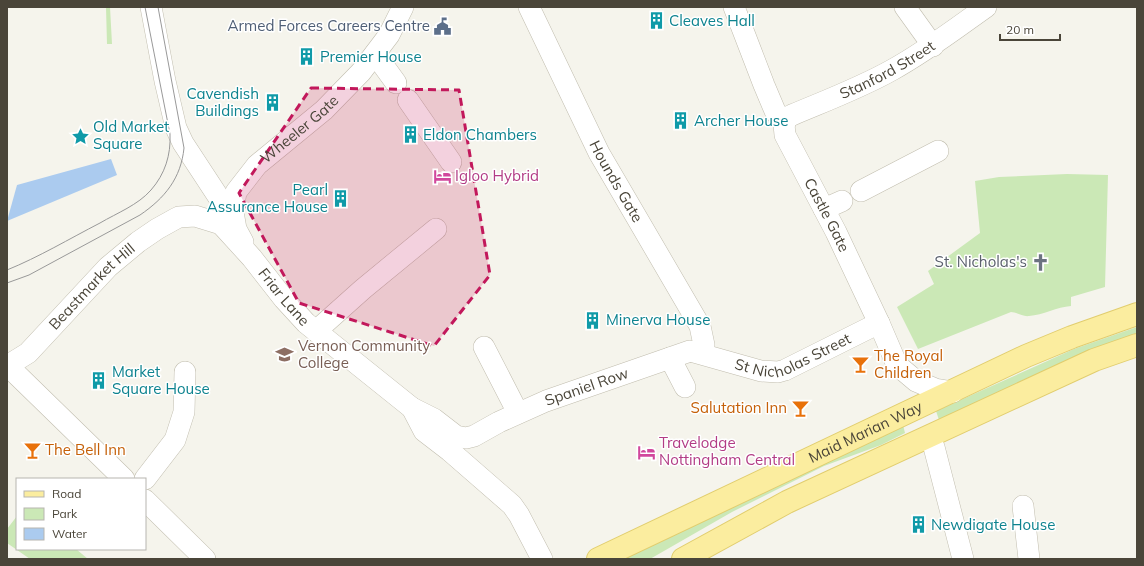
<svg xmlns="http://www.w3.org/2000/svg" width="1144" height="566" font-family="Mulish,sans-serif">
<rect width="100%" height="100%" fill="#f5f4ec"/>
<!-- green -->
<path fill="#cbe8b6" d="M106,7H110L112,44H107Z
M1067,174L1108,175L1105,287L1071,297V306C1057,307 1043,315 1029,316C1023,317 1016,312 1011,312L918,349L897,307L934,284L928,271L980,233L975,181L999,177Z
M1137,327V333L1089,352L940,423L936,411L1074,349Z
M903,425L905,433L881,445L824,466L732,512L650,559H616Z
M17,516V549H76L88,559H30L7,543V529Z"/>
<!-- water -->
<path fill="#abcbef" d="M111,159L117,175L7,221L17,185Z"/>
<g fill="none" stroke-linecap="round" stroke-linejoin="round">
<defs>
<g id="minor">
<path d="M151,7L165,81L176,128L183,143L223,204L234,225"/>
<path id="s1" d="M529,7L599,153L700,326L704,345L703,354"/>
<path id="s2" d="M734,7L764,85L775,111L784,124L785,135L836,232L879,323L897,365L916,381L935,389L953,392"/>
<path d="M905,7L933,46"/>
<path d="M375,54L396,83"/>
<path d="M408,100L451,162"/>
<path id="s3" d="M784,124L788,117L792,115C825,101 860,88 892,70C925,52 955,29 986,7"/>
<path d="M861,191L938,151"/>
<path d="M824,209L842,201"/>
<path id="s4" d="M243,242L236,229L233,212L236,192L257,165L324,110L361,72L389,35L403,7"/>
<path d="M316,331L363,289L436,229"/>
<path d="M484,347L518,413"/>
<path d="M670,358L685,387"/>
<path id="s5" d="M7,366L28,353L108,267L138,242L157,229L175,219L179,217L195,216L221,224L252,258L284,299L306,323L412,408L424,431L450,451L512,505L519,515L542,559"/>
<path d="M8,366L124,479"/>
<path id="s6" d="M412,408L434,419L456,436L466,438L474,436L499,422L546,401L690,351L761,371L778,372L785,370L879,323"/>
<path d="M934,447L963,559"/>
<path d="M145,479L175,440L184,412L185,372"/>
<path d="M145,500L205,559"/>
<path d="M1023,506L1029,559"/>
</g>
<g id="major">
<path id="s7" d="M598,559L1026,356L1072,337L1137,314"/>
<path d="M683,559L787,502L1094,360L1137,345"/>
</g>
</defs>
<!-- minor casing -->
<use href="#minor" stroke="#c1bdae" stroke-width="22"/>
<!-- major casing -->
<use href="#major" stroke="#e1cd6e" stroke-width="24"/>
<!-- minor -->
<use href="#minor" stroke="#fff" stroke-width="21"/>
<!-- major -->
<use href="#major" stroke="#fbed9f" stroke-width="22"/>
<!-- tram -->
<path stroke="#999" stroke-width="1" d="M7,270C39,257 69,239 100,223C117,213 138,205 151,190C165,174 171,155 170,134L145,7
M7,283L29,275L140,215C165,198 181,178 184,148L158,7"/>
</g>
<!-- marked area -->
<path fill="#c2185b" fill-opacity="0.2" stroke="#c2185b" stroke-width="3" stroke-dasharray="8 5" stroke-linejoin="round" d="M311,88L459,90L490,275L434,346L299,303L239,193Z"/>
<!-- icons -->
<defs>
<symbol id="building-bare" viewBox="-9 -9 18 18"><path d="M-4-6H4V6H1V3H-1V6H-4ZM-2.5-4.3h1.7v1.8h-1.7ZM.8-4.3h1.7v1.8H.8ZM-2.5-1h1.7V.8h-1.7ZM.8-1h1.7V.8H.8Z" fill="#0f9aa8" stroke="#fff" stroke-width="2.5" paint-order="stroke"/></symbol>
<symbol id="civic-bare" viewBox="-9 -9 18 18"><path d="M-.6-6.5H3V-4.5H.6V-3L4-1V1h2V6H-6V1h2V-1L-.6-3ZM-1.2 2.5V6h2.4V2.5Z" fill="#5c6f8a" stroke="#fff" stroke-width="2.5" paint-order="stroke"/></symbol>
<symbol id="sight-bare" viewBox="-9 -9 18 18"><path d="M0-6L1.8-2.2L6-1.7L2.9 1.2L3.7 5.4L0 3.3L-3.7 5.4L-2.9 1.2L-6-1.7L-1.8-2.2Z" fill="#0f9aa8" stroke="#fff" stroke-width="2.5" paint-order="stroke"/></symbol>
<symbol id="hotel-bare" viewBox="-9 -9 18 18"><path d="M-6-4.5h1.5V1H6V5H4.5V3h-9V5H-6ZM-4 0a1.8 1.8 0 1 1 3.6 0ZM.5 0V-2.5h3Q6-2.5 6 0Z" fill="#d1479c" stroke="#fff" stroke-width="2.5" paint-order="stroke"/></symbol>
<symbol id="church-bare" viewBox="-9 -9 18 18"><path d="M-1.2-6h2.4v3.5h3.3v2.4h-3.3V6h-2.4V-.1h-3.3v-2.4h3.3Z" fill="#6b7280" stroke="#fff" stroke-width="2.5" paint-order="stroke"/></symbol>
<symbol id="university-bare" viewBox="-9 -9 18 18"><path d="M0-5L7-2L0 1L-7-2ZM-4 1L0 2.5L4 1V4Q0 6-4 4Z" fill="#8d6e63" stroke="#fff" stroke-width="2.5" paint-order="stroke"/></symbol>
<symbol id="bar-bare" viewBox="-9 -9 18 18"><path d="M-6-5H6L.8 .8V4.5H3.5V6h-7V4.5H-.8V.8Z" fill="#e8710a" stroke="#fff" stroke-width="2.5" paint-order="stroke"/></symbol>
</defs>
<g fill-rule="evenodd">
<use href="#building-bare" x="644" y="8" width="25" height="25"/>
<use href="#civic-bare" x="430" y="14" width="25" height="25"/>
<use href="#building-bare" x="294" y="44" width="25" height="25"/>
<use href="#building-bare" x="260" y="90" width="25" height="25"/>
<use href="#building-bare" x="668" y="108" width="25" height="25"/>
<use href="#building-bare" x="398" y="122" width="25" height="25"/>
<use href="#sight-bare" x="68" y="124" width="25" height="25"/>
<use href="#hotel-bare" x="430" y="164" width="25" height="25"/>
<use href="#building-bare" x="328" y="186" width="25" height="25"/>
<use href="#church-bare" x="1028" y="250" width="25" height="25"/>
<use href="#building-bare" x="580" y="308" width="25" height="25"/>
<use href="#university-bare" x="272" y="342" width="25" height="25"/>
<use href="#bar-bare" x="848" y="352" width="25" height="25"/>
<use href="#building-bare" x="86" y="368" width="25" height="25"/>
<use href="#bar-bare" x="788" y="396" width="25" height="25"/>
<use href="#bar-bare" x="20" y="438" width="25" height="25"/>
<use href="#hotel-bare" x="634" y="440" width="25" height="25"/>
<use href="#building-bare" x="906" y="512" width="25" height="25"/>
</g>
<g text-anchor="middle" stroke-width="3" stroke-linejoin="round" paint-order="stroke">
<!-- culture labels -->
<g font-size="15" fill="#0d838f" stroke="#fff" text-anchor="start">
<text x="669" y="26">Cleaves Hall</text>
<text x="320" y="62">Premier House</text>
<text x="259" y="99" text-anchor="end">Cavendish<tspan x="259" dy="17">Buildings</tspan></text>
<text x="694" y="126">Archer House</text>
<text x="93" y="132">Old Market<tspan x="93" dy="17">Square</tspan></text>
<text x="423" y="140">Eldon Chambers</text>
<text x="328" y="195" text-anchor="end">Pearl<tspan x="328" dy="17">Assurance House</tspan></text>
<text x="606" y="325">Minerva House</text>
<text x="112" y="377">Market<tspan x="112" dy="17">Square House</tspan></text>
<text x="931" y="530">Newdigate House</text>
</g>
<!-- service labels -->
<g font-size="15" fill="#4e5e75" stroke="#fff" text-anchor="end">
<text x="430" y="31">Armed Forces Careers Centre</text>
</g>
<!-- street labels -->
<g font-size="15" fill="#4a4539" stroke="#fff">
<text dy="5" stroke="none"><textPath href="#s3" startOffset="118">Stanford Street</textPath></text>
<text dy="5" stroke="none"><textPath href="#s4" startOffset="142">Wheeler Gate</textPath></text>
<text dy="5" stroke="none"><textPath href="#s1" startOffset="195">Hounds Gate</textPath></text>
<text dy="5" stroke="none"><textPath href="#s2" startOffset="229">Castle Gate</textPath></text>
<text dy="5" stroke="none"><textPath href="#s5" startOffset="117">Beastmarket Hill</textPath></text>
<text dy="5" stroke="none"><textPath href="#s5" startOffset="369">Friar Lane</textPath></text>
<text dy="5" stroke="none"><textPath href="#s6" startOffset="412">St Nicholas Street</textPath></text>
<text dy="5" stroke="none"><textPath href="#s6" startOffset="194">Spaniel Row</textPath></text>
<text dy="5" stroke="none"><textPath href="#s7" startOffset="296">Maid Marian Way</textPath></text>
</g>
<!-- hotel labels -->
<g font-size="15" fill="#b23c85" stroke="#fff" text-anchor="start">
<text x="455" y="181">Igloo Hybrid</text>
<text x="659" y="448">Travelodge<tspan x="659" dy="17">Nottingham Central</tspan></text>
</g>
<!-- worship labels -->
<g font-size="15" fill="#5b616d" stroke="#fff" text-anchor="end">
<text x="1027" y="267">St. Nicholas's</text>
</g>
<!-- education labels -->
<g font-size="15" fill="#785e54" stroke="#fff" text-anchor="start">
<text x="298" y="351">Vernon Community<tspan x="298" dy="17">College</tspan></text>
</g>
<!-- food labels -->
<g font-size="15" fill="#c56008" stroke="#fff" text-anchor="start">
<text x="874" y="361">The Royal<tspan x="874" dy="17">Children</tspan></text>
<text x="787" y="413" text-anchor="end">Salutation Inn</text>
<text x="45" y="455">The Bell Inn</text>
</g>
</g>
<!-- border -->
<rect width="1144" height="566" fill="none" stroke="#4a4539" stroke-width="16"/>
<!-- legend -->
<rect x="16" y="478" width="130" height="72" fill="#ffffff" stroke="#b7b5b0"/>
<rect x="24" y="491" width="20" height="6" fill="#fbed9f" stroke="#b7b5b0"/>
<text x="52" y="498" font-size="12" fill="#4a4539">Road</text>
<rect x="24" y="508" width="20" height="12" fill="#cbe8b6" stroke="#b7b5b0"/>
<text x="52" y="518" font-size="12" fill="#4a4539">Park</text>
<rect x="24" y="528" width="20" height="12" fill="#abcbef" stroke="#b7b5b0"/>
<text x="52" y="538" font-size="12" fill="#4a4539">Water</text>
<!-- scale -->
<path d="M1000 34v6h60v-6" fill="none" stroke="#4a4539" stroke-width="2"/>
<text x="1006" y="34" font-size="12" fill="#4a4539" stroke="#ffffff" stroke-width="3" paint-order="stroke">20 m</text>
</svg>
